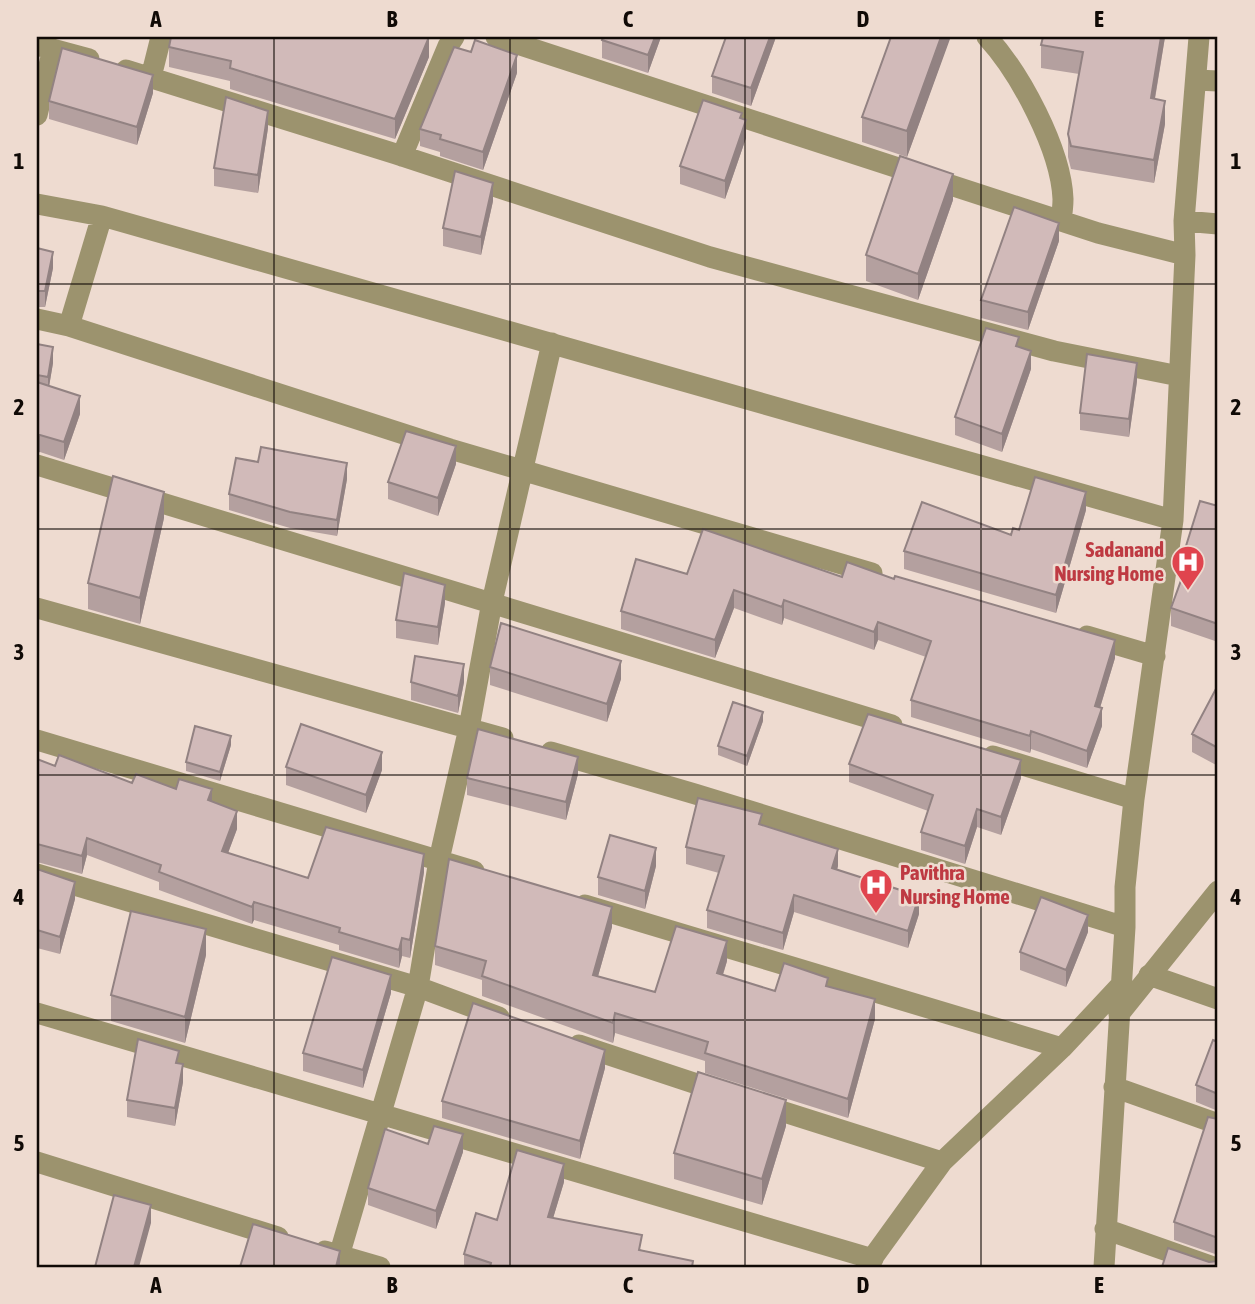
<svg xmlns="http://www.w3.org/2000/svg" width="1255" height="1304" font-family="'Asap Condensed',sans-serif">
<rect width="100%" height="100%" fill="#eedbd0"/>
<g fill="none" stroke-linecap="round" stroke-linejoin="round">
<!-- minor -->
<path stroke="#9c936e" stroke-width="21" d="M496,37L1098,233L1185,255
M987,37C1020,73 1061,149 1063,199C1063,206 1062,214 1061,221
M37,45L89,59
M126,70L396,154L710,257L1054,351L1179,376
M151,77L161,37
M1196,80L1218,81
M37,115L53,49
M402,156L448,46L454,37
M37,204L102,216L1173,520
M1184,221L1218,224
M37,319L69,326L450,449L872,573
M69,326L102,216
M37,465L892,725
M37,608L503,738
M1087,636L1155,656
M37,740L474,871
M551,752L695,794L1125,927
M993,756L1134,799
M37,874L418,987L499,1017
M585,905L1062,1048
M1149,975L1218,999
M37,1013L873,1259
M1119,1014L1218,891
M579,1045L721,1092
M1114,1087L1218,1124
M759,1104L942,1162
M37,1162L278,1237
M1105,1229L1213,1267
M325,1251L380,1267
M339,1256L418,987L439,860L469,728L492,602L552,343
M866,1267L942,1162L1062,1048L1121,985
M1104,1267L1125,927V887L1134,799L1173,520L1185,255L1184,221L1199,37"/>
</g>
<!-- wall -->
<path fill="#b4a09f" d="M603,37H661L648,73L602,58V40Z
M726,37H776L751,106L712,93V76Z
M950,37L907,157L862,142V117Z
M1165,37L1155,99L1165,124L1154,183L1071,169L1068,157V134L1079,74L1041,68V45Z
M1216,37H1218V68H1216Z
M169,47L429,57L395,139L230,89V81L169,67Z
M517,73L483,170L440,156V152L420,146V129Z
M153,93L137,145L49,119V101Z
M268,128L258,193L214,186V168Z
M746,138L725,199L680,184V166Z
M953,200L918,300L866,281V255Z
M493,201L481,255L443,246V228Z
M1059,241L1028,330L981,318V300Z
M37,248L53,268L45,307H37Z
M37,344L53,363L49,386L80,414L64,460L40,452L37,453Z
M1031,369L1002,452L955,435V417Z
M1137,381L1129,437L1080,430V413Z
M456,464L438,516L388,499V482Z
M347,479L337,536L290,528L229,510V494Z
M1218,506V642L1171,626V608L1181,580V562Z
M1086,510L1056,613L904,569V551L1011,535L1019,530Z
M164,518L140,624L88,609V583Z
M687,574L842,577L1115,658L1100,708L1102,726L1087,768L1031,749L1030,753L911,717V700L926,657L878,640L874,650L784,618L782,625L734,608L715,658L621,629V611Z
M445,603L438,645L396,638V620Z
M490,667L621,679L607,722L490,685Z
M411,682H464L458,713L411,700Z
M1218,685V766L1192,752V734Z
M763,721L747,766L718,755V746Z
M231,745L220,781L186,771V762Z
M37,759L55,766L212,802L237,829L228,853L308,878L424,872L410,958L402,956L399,968L339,950V945L254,920L252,924L159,890V882L87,855L82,874L37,862Z
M849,764L1021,778L1001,835L977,827L965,864L921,850V832L928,811L849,782Z
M286,767L382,770L366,813L286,785Z
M578,774L566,820L467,795V778Z
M762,825L838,866L837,870L919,914L908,948L794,912L783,950L707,928V910L719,873L686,864V847Z
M656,866L645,909L598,895V877Z
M37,869L75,899L60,954L37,948Z
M612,927L598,976L655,992L727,961L723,975L775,991L828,986L875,1019L848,1118L705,1073V1061L615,1033L613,1043L482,996V980L435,965V946Z
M1088,932L1066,987L1020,970V952Z
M206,955L185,1043L111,1021V995Z
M391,993L363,1088L303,1071V1053Z
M1218,1042V1111L1196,1102V1085Z
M179,1063L183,1082L175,1126L127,1117V1100Z
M605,1068L580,1159L442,1118V1101Z
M1218,1119V1255L1174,1240V1222Z
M786,1126L762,1205L674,1179V1153Z
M428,1144L463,1152L436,1229L368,1205V1188Z
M564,1182L553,1218L642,1250L693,1267H464V1254L497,1220Z"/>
<!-- shaded-wall -->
<path fill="#928282" d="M429,37V57L395,139V119Z
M655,37H661L648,73V55Z
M770,37H776L751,106V88Z
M941,37H950V39L907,157V131Z
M1161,37H1165L1151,121V98Z
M517,55V73L483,170V152Z
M153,75V93L137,145V127Z
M1165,101V124L1154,183V160Z
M268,111V128L258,193V175Z
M746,120V138L725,199V181Z
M953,174V200L918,300V274Z
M493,183V201L481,255V237Z
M1059,223V241L1028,330V312Z
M53,252V268L45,307V291Z
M39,317V333L37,343V327Z
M53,347V363L48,393V377Z
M1031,351V369L1002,452V434Z
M1137,363V381L1129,437V419Z
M80,396V414L64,460V442Z
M37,435H40V452L37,453Z
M456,446V464L438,516V498Z
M347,463V479L337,536V520Z
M164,492V518L140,624V598Z
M1086,492V510L1056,613V595Z
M445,585V603L438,645V627Z
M734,590V608L715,658V640Z
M784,600V618L782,625V607Z
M878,622V640L874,650V632Z
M1115,640V658L1095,724V706Z
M621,661V679L607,722V704Z
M464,664V682L458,713V696Z
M1102,708V726L1087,768V751Z
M763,712V721L747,766V756Z
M1031,731V749L1030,753V736Z
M231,736V745L220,781V772Z
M382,752V770L366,813V795Z
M578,757V774L566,820V802Z
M1021,760V778L1001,835V817Z
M212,789V806L208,800Z
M977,809V827L965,864V846Z
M237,811V829L222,869V851Z
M87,838V855L82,874V856Z
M656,848V866L645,909V891Z
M838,849V866L832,886V868Z
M424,854V872L410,958V940Z
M75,882V899L60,954V937Z
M794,895V912L783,950V933Z
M919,896V914L908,948V931Z
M254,902V920L252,924V907Z
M612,907V927L593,994V975Z
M1088,915V932L1066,987V970Z
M206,929V955L185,1043V1017Z
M402,938V956L399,968V950Z
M727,941V961L717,993V973Z
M391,975V993L363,1088V1070Z
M875,999V1019L848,1118V1099Z
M615,1013V1033L613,1043V1023Z
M605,1050V1068L580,1159V1141Z
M183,1064V1082L175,1126V1108Z
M786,1100V1126L762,1205V1179Z
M463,1134V1152L436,1229V1211Z
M564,1164V1182L548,1235V1217Z
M151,1205V1223L139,1267H134Z
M340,1251V1267H336Z"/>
<!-- building -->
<path fill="#d1bab9" stroke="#928282" stroke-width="2" d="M171,37H429L395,119L230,68L231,61L169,47Z
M603,37H655L648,55L602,40Z
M726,37H770L751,88L712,76Z
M891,37H941L907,131L862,117Z
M1043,37H1161L1151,98L1165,101L1154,160L1071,146L1068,134L1083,52L1041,45Z
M1216,37H1218V51L1216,50Z
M475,40L517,55L483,152L440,139L441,135L420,129L454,47L471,52Z
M62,48L153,75L137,127L49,101Z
M226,97L268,111L258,175L214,168Z
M703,100L742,113L740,118L746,120L725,181L680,166Z
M900,156L953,174L918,274L866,255Z
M455,171L493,183L481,237L443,228Z
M1014,207L1059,223L1028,312L981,300Z
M37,248L53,252L45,291H37Z
M986,328L1019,337L1016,346L1031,351L1002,434L955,417Z
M37,344L53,347L48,377L37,375Z
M1087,354L1137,363L1129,419L1080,413Z
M37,382L80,396L64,442L40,435H37Z
M406,431L456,446L438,498L388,482Z
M261,447L347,463L337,520L290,512L229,494L236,458L258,462Z
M113,476L164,492L140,598L88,583Z
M1035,477L1086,492L1056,595L904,551L922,502L1011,535L1013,528L1019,530Z
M1200,501L1218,506V624L1171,608L1187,564L1181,562Z
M703,529L842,577L847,562L894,579L895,576L1115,640L1095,706L1102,708L1087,751L1031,731L1030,736L911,700L931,641L878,622L874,632L784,600L782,607L734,590L715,640L621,611L636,559L687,574Z
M404,573L445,585L438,627L396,620Z
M501,623L621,661L607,704L490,667Z
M415,656L464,664L458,696L411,682Z
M1218,685V748L1192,734Z
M733,702L763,712L747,756L718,746Z
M868,714L1021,760L1001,817L977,809L965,846L921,832L933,795L849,764Z
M301,724L382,752L366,795L286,767Z
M195,726L231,736L220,772L186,762Z
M478,729L578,757L566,802L467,778Z
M59,755L132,783L136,774L176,789L179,779L212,789L208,800L237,811L222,851L308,878L326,827L424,854L410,940L402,938L399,950L339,932L340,928L254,902L252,907L159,872L161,865L87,838L82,856L37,844V759L55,766Z
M698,798L762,814L759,824L838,849L832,868L919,896L908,931L794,895L783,933L707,910L724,856L686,847Z
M610,835L656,848L645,891L598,877Z
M449,859L612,907L593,975L655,992L676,926L727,941L717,973L775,991L784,963L828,978L826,986L875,999L848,1099L705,1053L708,1042L615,1013L613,1023L482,976L486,961L435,946Z
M37,869L75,882L60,937L37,930Z
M1041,897L1088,915L1066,970L1020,952Z
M131,911L206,929L185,1017L111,995Z
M332,957L391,975L363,1070L303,1053Z
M473,1003L605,1050L580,1141L442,1101Z
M138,1039L179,1051L176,1063L183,1064L175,1108L127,1100Z
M1213,1040L1218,1042V1094L1196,1085Z
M698,1072L786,1100L762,1179L674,1153Z
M1208,1117L1218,1119V1238L1174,1222Z
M434,1126L463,1134L436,1211L368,1188L385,1129L428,1144Z
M517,1150L564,1164L548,1217L642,1235L639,1250L693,1261L692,1267H490L491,1263L464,1254L476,1213L497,1220Z
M114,1195L151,1205L134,1267H95Z
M253,1224L340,1251L336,1267H240Z
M1168,1248L1209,1262L1218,1261V1267H1162Z"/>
<!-- grid -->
<path fill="none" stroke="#100a06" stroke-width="2" stroke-opacity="0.55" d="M274,37V1267M510,37V1267M745,37V1267M981,37V1267M37,284H1218M37,529H1218M37,775H1218M37,1020H1218"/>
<!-- icons -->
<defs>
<symbol id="hospital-pin" viewBox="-11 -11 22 30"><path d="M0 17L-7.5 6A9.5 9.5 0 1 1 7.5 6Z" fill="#e0444e" stroke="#eedbd0"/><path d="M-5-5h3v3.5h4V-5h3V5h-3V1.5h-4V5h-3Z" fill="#fff"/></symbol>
</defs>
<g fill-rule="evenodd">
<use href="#hospital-pin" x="1169" y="543" width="38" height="52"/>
<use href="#hospital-pin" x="857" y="866" width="38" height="52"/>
</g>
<g text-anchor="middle" stroke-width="5" stroke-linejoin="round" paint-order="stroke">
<!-- health labels -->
<g font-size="21" font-weight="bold" fill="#be3a42" stroke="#eedbd0" text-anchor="end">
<text x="1164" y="557">Sadanand<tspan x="1164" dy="24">Nursing Home</tspan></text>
<text x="900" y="880" text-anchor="start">Pavithra<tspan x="900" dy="24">Nursing Home</tspan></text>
</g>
</g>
<!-- border -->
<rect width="1255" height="1304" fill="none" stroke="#eedbd0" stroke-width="77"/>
<rect x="38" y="38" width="1178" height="1228" fill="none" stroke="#100a06" stroke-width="2.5"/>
<g font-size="23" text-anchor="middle" font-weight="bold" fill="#100a06">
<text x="156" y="27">A</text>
<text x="392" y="27">B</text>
<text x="628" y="27">C</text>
<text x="863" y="27">D</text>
<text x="1099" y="27">E</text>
<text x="19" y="169">1</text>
<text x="1236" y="169">1</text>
<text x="19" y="415">2</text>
<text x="1236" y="415">2</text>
<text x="19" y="660">3</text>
<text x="1236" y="660">3</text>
<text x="19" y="905">4</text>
<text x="1236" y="905">4</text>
<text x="19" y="1151">5</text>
<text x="1236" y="1151">5</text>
<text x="156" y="1293">A</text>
<text x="392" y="1293">B</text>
<text x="628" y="1293">C</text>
<text x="863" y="1293">D</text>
<text x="1099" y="1293">E</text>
</g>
</svg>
